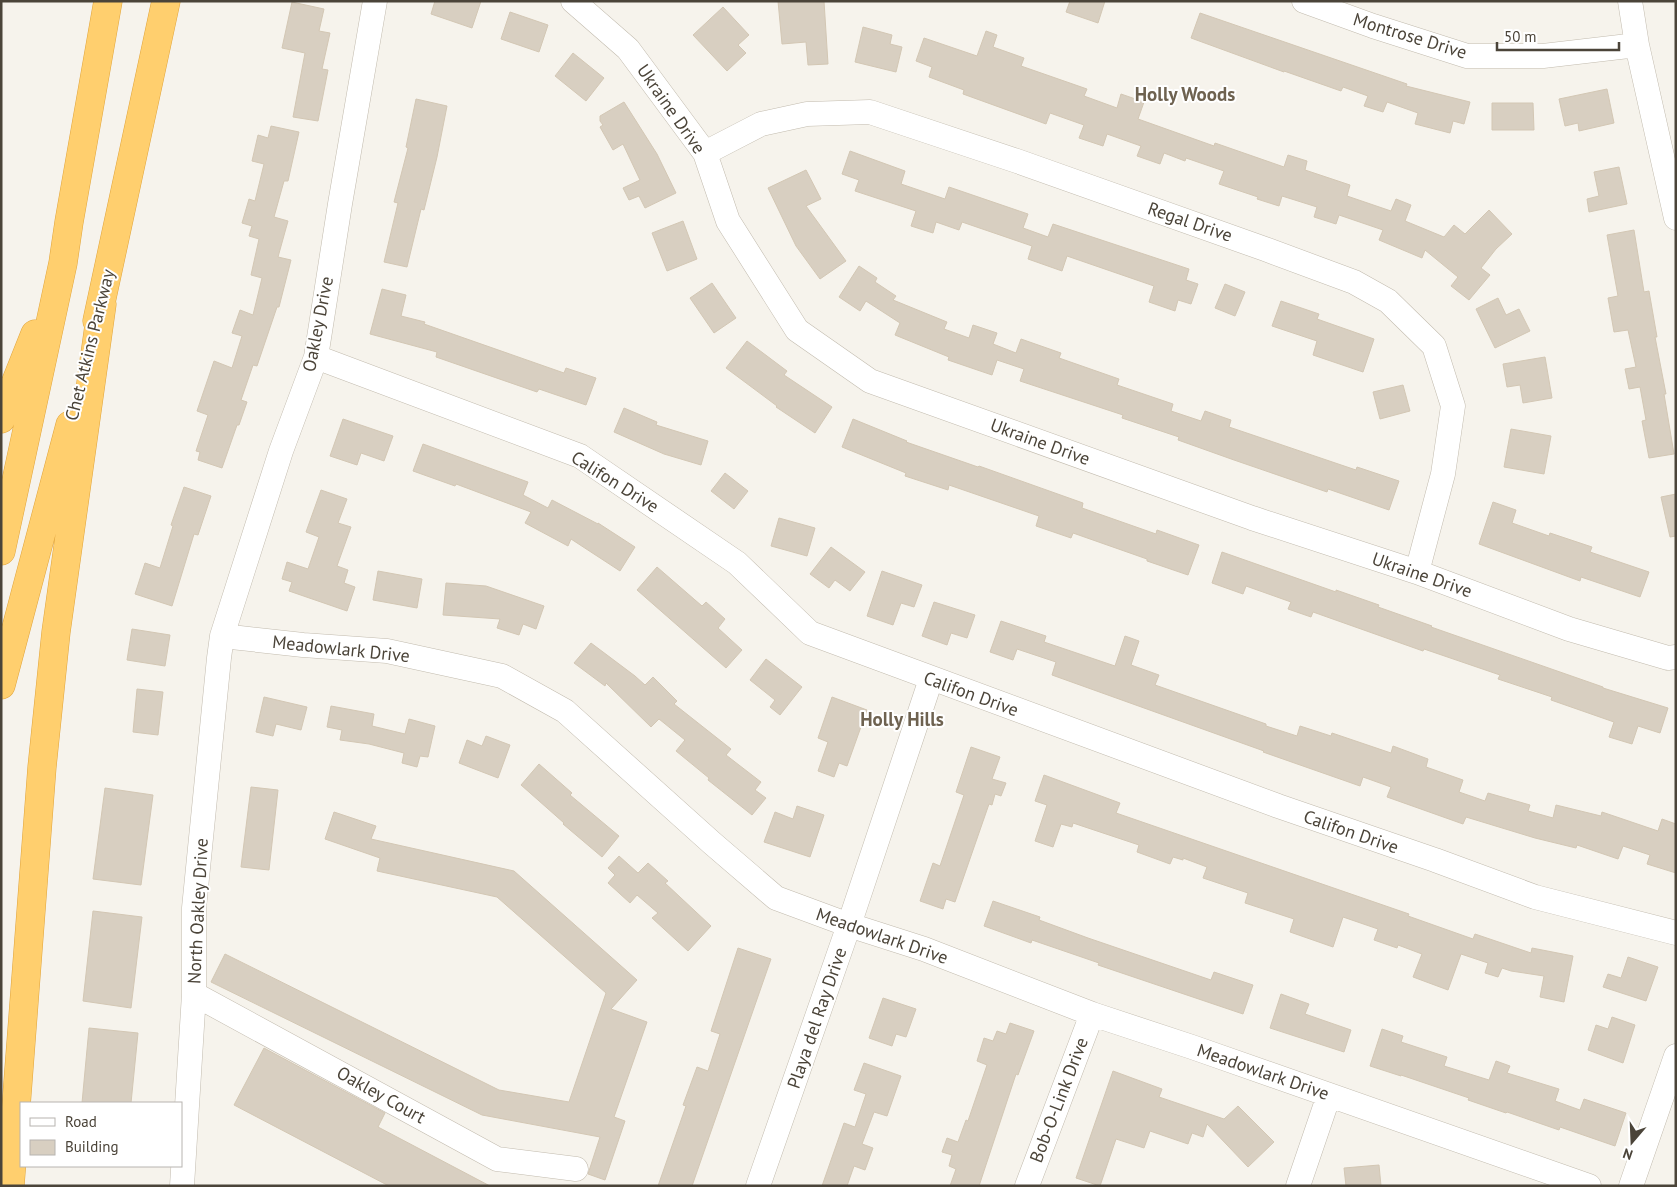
<svg xmlns="http://www.w3.org/2000/svg" width="1677" height="1187" font-family="'PT Sans',sans-serif">
<rect width="100%" height="100%" fill="#f6f3ec"/>
<!-- building -->
<path fill="#d8cfc1" stroke="#d3c7b4" d="M435,1H481L472,28L431,14Z
M778,1H824L828,64L808,65L806,42L782,44Z
M1070,1H1105L1098,23L1066,12Z
M292,2L324,9L319,31L330,33L322,69L328,70L318,121L293,117L305,53L282,48Z
M723,7L749,35L738,45L746,53L727,71L693,35Z
M510,12L548,25L539,52L501,39Z
M1200,13L1407,84L1406,86L1470,102L1464,124L1453,121L1450,133L1415,124L1418,113L1387,102L1383,112L1364,106L1368,96L1343,87L1341,91L1284,71V72L1191,38Z
M863,27L892,35L890,44L902,47L896,72L855,62Z
M986,31L997,35L993,47L1024,58L1021,66L1087,89L1084,96L1117,108L1121,94L1144,102L1138,119L1214,146L1215,143L1284,167L1288,155L1307,161L1305,170L1350,185L1347,196L1391,211L1396,199L1411,205L1405,221L1444,237L1454,225L1465,234L1489,210L1512,234L1496,249L1481,268L1490,275L1469,300L1451,286L1458,277L1425,250L1422,258L1379,240L1383,230L1339,215L1336,224L1314,217L1317,207L1282,196L1279,206L1257,199L1258,197L1219,184L1224,171L1186,158L1185,161L1164,153L1160,164L1137,156L1141,146L1107,134L1103,146L1079,138L1084,125L1050,113L1046,124L963,94L964,90L929,77L932,67L916,61L924,38L977,56Z
M573,53L604,78L586,101L555,76Z
M1607,89L1614,123L1579,131L1578,123L1565,126L1559,99Z
M416,99L447,106L437,157L424,210L421,209L407,267L384,262L398,203L394,202L408,148L406,147Z
M624,102L657,154L676,193L645,208L639,196L629,200L623,188L640,180L623,144L613,150L600,127L603,125L600,121V116Z
M1492,103H1533L1534,130H1492Z
M271,126L299,132L288,181H284L274,217L288,221L278,257L291,260L279,307H277L257,366L253,365L241,400L247,402L239,425H237L222,468L198,460L200,452L196,451L208,415L197,411L214,361L232,368L242,336L232,333L240,310L253,315L262,278L251,275L259,239L249,236L252,226L242,223L249,199L255,201L264,164L252,161L258,135L268,138Z
M850,151L905,171L901,184L945,199L949,187L1028,214L1023,228L1048,237L1053,224L1189,269L1186,280L1198,284L1191,304L1178,300L1175,311L1149,302L1154,286L1067,256L1062,271L1028,259L1032,246L962,222L959,230L936,222L933,233L911,226L916,211L855,191L859,180L842,174Z
M1619,167L1627,204L1589,212L1587,199L1599,196L1594,172Z
M806,170L821,199L806,206L846,261L820,279L796,246L768,188Z
M683,221L697,259L667,271L652,233Z
M1634,230L1644,292L1649,291L1657,337H1655L1666,394H1664L1674,454L1649,458L1642,421L1646,420L1640,387L1629,389L1625,369L1636,367L1628,330L1614,332L1608,298L1618,296L1607,235Z
M859,266L877,278L875,282L896,296L893,300L947,322L944,329L969,338L973,325L997,333L993,344L1016,353L1021,339L1061,353L1059,358L1119,379L1117,385L1173,404L1171,411L1201,421L1205,411L1231,420L1229,427L1356,470L1357,467L1399,481L1389,510L1328,489L1327,492L1234,460L1178,440L1179,437L1122,418L1123,415L1020,381L1024,369L997,360L992,375L948,360L949,357L895,335L900,323L866,301L860,311L839,297Z
M712,283L736,318L714,333L690,298Z
M1225,284L1245,292L1235,316L1215,308Z
M382,289L406,295L401,316L425,322L424,324L564,373L566,368L596,378L586,405L539,389L537,392L436,357L437,352L370,334Z
M1498,298L1506,315L1519,309L1530,331L1495,348L1476,309Z
M1281,301L1319,314L1317,319L1374,339L1363,372L1313,355L1317,341L1272,326Z
M747,341L787,371L784,375L832,407L815,433L776,407L777,406L726,368Z
M1545,357L1552,398L1523,403L1520,385L1507,387L1503,364Z
M1403,385L1410,411L1380,419L1373,392Z
M624,408L657,422L656,425L708,441L701,465L664,454L614,432Z
M343,419L393,436L384,461L361,453L357,465L330,456Z
M853,419L907,441L906,442L978,467L979,466L1083,503L1082,508L1156,534L1157,530L1199,545L1188,575L1147,561V559L1073,533L1071,538L1036,526L1039,516L949,485L948,490L905,476L906,473L842,447Z
M1511,429L1551,436L1544,474L1504,467Z
M423,444L528,482L523,495L548,508L552,500L598,524V523L635,547L620,571L571,539L568,546L525,523L531,512L456,484L455,486L413,471Z
M725,473L748,491L734,509L711,491Z
M184,487L211,496L198,535L194,534L172,606L135,594L145,563L160,568L173,526L171,525Z
M321,490L347,499L338,523L351,527L337,566L348,570L344,583L355,587L347,611L289,591L292,582L282,579L287,562L308,569L319,537L306,532Z
M1676,494V536L1670,537L1661,497Z
M1493,502L1516,510L1512,523L1549,536L1550,533L1592,547L1590,552L1649,572L1640,597L1581,577L1580,581L1479,544Z
M779,518L815,528L807,556L771,546Z
M831,547L865,572L850,591L835,580L829,588L810,574Z
M1222,552L1336,592V590L1379,605L1378,607L1432,626L1431,627L1603,687V688L1668,708L1660,733L1638,726L1632,744L1609,737L1614,722L1551,700L1552,697L1498,679L1500,675L1424,649L1423,651L1313,612L1311,617L1288,609L1291,602L1246,586L1243,594L1212,583Z
M657,567L702,606L706,602L725,619L718,628L742,650L726,668L637,590Z
M378,571L422,579L417,608L373,600Z
M882,571L922,585L914,607L901,603L893,625L867,616Z
M446,583L486,586L544,606L536,629L523,624L519,635L497,628L500,619L443,615Z
M934,602L975,615L967,638L951,633L947,645L922,636Z
M1001,621L1046,636L1044,642L1115,666L1125,636L1139,641L1131,665L1159,675L1155,685L1266,724V726L1297,736L1300,726L1331,736L1332,733L1391,753L1393,746L1428,759L1426,767L1463,780L1459,792L1485,801L1488,793L1530,805L1528,811L1553,818L1556,805L1601,816L1602,812L1658,831L1662,819L1676,824V873L1647,864L1650,855L1623,846L1618,859L1577,845L1576,848L1535,838L1466,817L1463,824L1387,797L1391,787L1363,777L1360,786L1263,752L1264,751L1052,675L1056,662L1017,649L1013,660L990,652Z
M132,629L170,635L165,666L127,660Z
M591,643L635,676L645,685L653,677L677,701L674,704L731,749L726,755L761,782L755,790L766,798L752,815L708,780L709,778L676,751L685,740L659,719L651,727L606,683L605,686L574,663Z
M766,659L802,687L780,715L770,707L775,700L750,680Z
M137,689L163,692L158,735L133,732Z
M264,697L307,707L301,730L276,724L273,736L256,732Z
M832,697L867,710L847,766L839,763L834,777L818,771L828,742L818,738Z
M331,706L374,714L372,726L405,734L409,719L435,726L428,757L420,756L417,767L402,763L404,753L369,744L340,740L342,730L327,727Z
M486,736L510,745L498,778L459,763L467,740L482,746Z
M971,747L1000,757L992,779L1006,783L1001,796L995,794L992,805L989,804L955,902L946,899L943,909L920,901L933,863L940,866L964,795L956,792Z
M539,764L572,793L570,795L619,836L602,857L563,824L564,823L521,785Z
M1044,775L1120,803L1116,813L1409,914L1408,916L1473,939L1475,934L1531,953L1532,948L1573,956L1564,1002L1540,997L1544,976L1511,971L1502,968L1498,977L1485,973L1488,963L1461,954L1448,990L1413,977L1422,954L1398,945L1397,948L1374,940L1378,929L1343,917L1333,947L1290,932L1294,919L1245,903L1248,893L1203,878L1207,867L1183,858V860L1173,857L1170,864L1137,852L1139,845L1073,823L1072,827L1061,824L1053,847L1035,841L1047,805L1035,801Z
M251,787L278,790L269,870L241,867Z
M105,788L153,795L141,885L93,879Z
M797,806L824,815L810,857L764,842L775,812L793,819Z
M334,812L376,826L371,839L514,871L637,980L611,1009L647,1022L614,1117L625,1121L605,1180L588,1174L600,1137L482,1115L211,982L225,954L499,1090L569,1102L606,993L497,897L377,871L380,858L325,839Z
M619,856L638,873L648,863L668,881L665,883L711,926L688,951L652,918L658,913L637,895L630,903L608,883L615,875L608,868Z
M993,901L1040,917L1039,920L1088,938L1211,980L1214,972L1253,985L1243,1014L1098,965L1099,963L1032,940L1031,943L984,926Z
M93,911L142,917L131,1008L83,1001Z
M738,948L771,959L692,1186H658L686,1106L683,1105L697,1067L708,1071L720,1034L711,1031Z
M1628,957L1658,967L1646,1001L1603,987L1608,974L1621,978Z
M1281,994L1309,1004L1305,1014L1351,1030L1344,1052L1270,1028Z
M883,998L916,1009L906,1037L896,1034L892,1046L869,1038Z
M1612,1017L1635,1025L1623,1063L1588,1050L1596,1025L1608,1029Z
M1010,1023L1034,1031L1018,1075L1016,1074L979,1186H950L956,1169L949,1166L952,1155L942,1152L947,1138L958,1142L966,1120L968,1121L987,1065L977,1061L984,1038L993,1041L997,1031L1006,1034Z
M89,1028L138,1033L131,1103H82Z
M1382,1029L1403,1036L1401,1042L1447,1057L1444,1066L1489,1080L1496,1061L1510,1066L1507,1073L1559,1089L1555,1101L1580,1110L1584,1099L1626,1113L1615,1146L1560,1127L1559,1130L1507,1112L1506,1113L1468,1100L1469,1098L1401,1075V1076L1370,1066Z
M264,1048L385,1113L378,1127L490,1186H389L234,1105Z
M864,1063L901,1076L887,1116L874,1112L862,1144L873,1148L865,1170L854,1166L847,1186H822L844,1123L855,1127L866,1094L854,1090Z
M1113,1071L1162,1089L1159,1097L1224,1119L1238,1106L1274,1142L1248,1167L1207,1124L1203,1137L1192,1133L1188,1144L1150,1131L1144,1148L1116,1139L1100,1186L1076,1178Z
M1379,1165L1381,1186H1346L1344,1168Z"/>
<g fill="none" stroke-linecap="round" stroke-linejoin="round">
<defs>
<path id="minor" d="M573,1L628,49L705,153L728,221L797,330L870,381L1252,518L1417,572L1569,629L1668,658L1676,657
M1304,1L1373,26L1467,56H1543L1637,45
M1630,1L1637,45L1676,218
M705,153L761,124L807,114L870,112L1017,161L1265,249L1354,282L1388,301L1434,346L1453,406L1443,474L1417,572
M316,357L580,456L737,563L810,633L1278,806L1435,860L1535,897L1676,933
M222,636L303,645L387,651L502,676L565,711L712,843L776,898L849,925L924,949L1092,1014L1192,1047L1589,1186
M194,994L497,1159L576,1169
M182,1186L194,994V908L219,658L222,636L281,451L316,357L340,204L375,1
M758,1186L849,925L931,679
M1027,1186L1092,1014
M1298,1186L1329,1095
M1631,1186L1676,1056"/>
<path id="highway" d="M97,321L166,1
M1,419L35,334
M1,551L63,263L69,222L108,1
M1,685L70,425
M10,1186L42,767L56,632L102,304"/>
</defs>
<!-- minor casing -->
<use href="#minor" stroke="#c2bbae" stroke-width="25"/>
<!-- highway casing -->
<use href="#highway" stroke="#e0a43c" stroke-width="29"/>
<!-- minor -->
<use href="#minor" stroke="#fff" stroke-width="24"/>
<!-- highway -->
<use href="#highway" stroke="#ffcf6e" stroke-width="28"/>
</g>
<g text-anchor="middle" stroke-width="4" stroke-linejoin="round" paint-order="stroke">
<!-- street labels -->
<g font-size="18" fill="#4b4439" stroke="#fff">
<text transform="translate(1410 36) rotate(17)" y="6">Montrose Drive</text>
<text transform="translate(671 109) rotate(55)" y="6">Ukraine Drive</text>
<text transform="translate(1190 222) rotate(19)" y="6">Regal Drive</text>
<text transform="translate(318 324) rotate(-79)" y="6">Oakley Drive</text>
<text transform="translate(90 345) rotate(-76)" y="6">Chet Atkins Parkway</text>
<text transform="translate(1040 442) rotate(20)" y="6">Ukraine Drive</text>
<text transform="translate(615 482) rotate(32)" y="6">Califon Drive</text>
<text transform="translate(1422 575) rotate(19)" y="6">Ukraine Drive</text>
<text transform="translate(341 649) rotate(6)" y="6">Meadowlark Drive</text>
<text transform="translate(971 694) rotate(20)" y="6">Califon Drive</text>
<text transform="translate(1351 832) rotate(19)" y="6">Califon Drive</text>
<text transform="translate(198 911) rotate(-87)" y="6">North Oakley Drive</text>
<text transform="translate(882 936) rotate(19)" y="6">Meadowlark Drive</text>
<text transform="translate(817 1018) rotate(-71)" y="6">Playa del Ray Drive</text>
<text transform="translate(1263 1072) rotate(19)" y="6">Meadowlark Drive</text>
<text transform="translate(381 1095) rotate(29)" y="6">Oakley Court</text>
<text transform="translate(1059 1100) rotate(-69)" y="6">Bob-O-Link Drive</text>
</g>
<!-- neighbourhood labels -->
<g font-size="19" font-weight="bold" fill="#6e6250" stroke="#fff">
<text x="1185" y="101">Holly Woods</text>
<text x="902" y="726">Holly Hills</text>
</g>
</g>
<!-- border -->
<rect width="1677" height="1187" fill="none" stroke="#4b4439" stroke-width="5"/>
<!-- legend -->
<rect x="20" y="1102" width="162" height="65" fill="#ffffff" stroke="#b7b4b0"/>
<rect x="30" y="1118" width="25" height="8" fill="#ffffff" stroke="#b7b4b0"/>
<text x="65" y="1127" font-size="15" fill="#4b4439">Road</text>
<rect x="30" y="1140" width="25" height="15" fill="#d8cfc1" stroke="#b7b4b0"/>
<text x="65" y="1152" font-size="15" fill="#4b4439">Building</text>
<!-- north arrow -->
<g transform="translate(1632 1142) rotate(199)" stroke="#ffffff" stroke-width="4" paint-order="stroke">
<path d="M0-4L9 19L0 12L-9 19Z" fill="#4b4439"/>
<text y="-8" font-size="14" font-weight="bold" text-anchor="middle" fill="#4b4439">N</text>
</g>
<!-- scale -->
<path d="M1497 42v8h122v-8" fill="none" stroke="#4b4439" stroke-width="2.5"/>
<text x="1504" y="42" font-size="15" fill="#4b4439" stroke="#ffffff" stroke-width="4" paint-order="stroke">50 m</text>
</svg>
